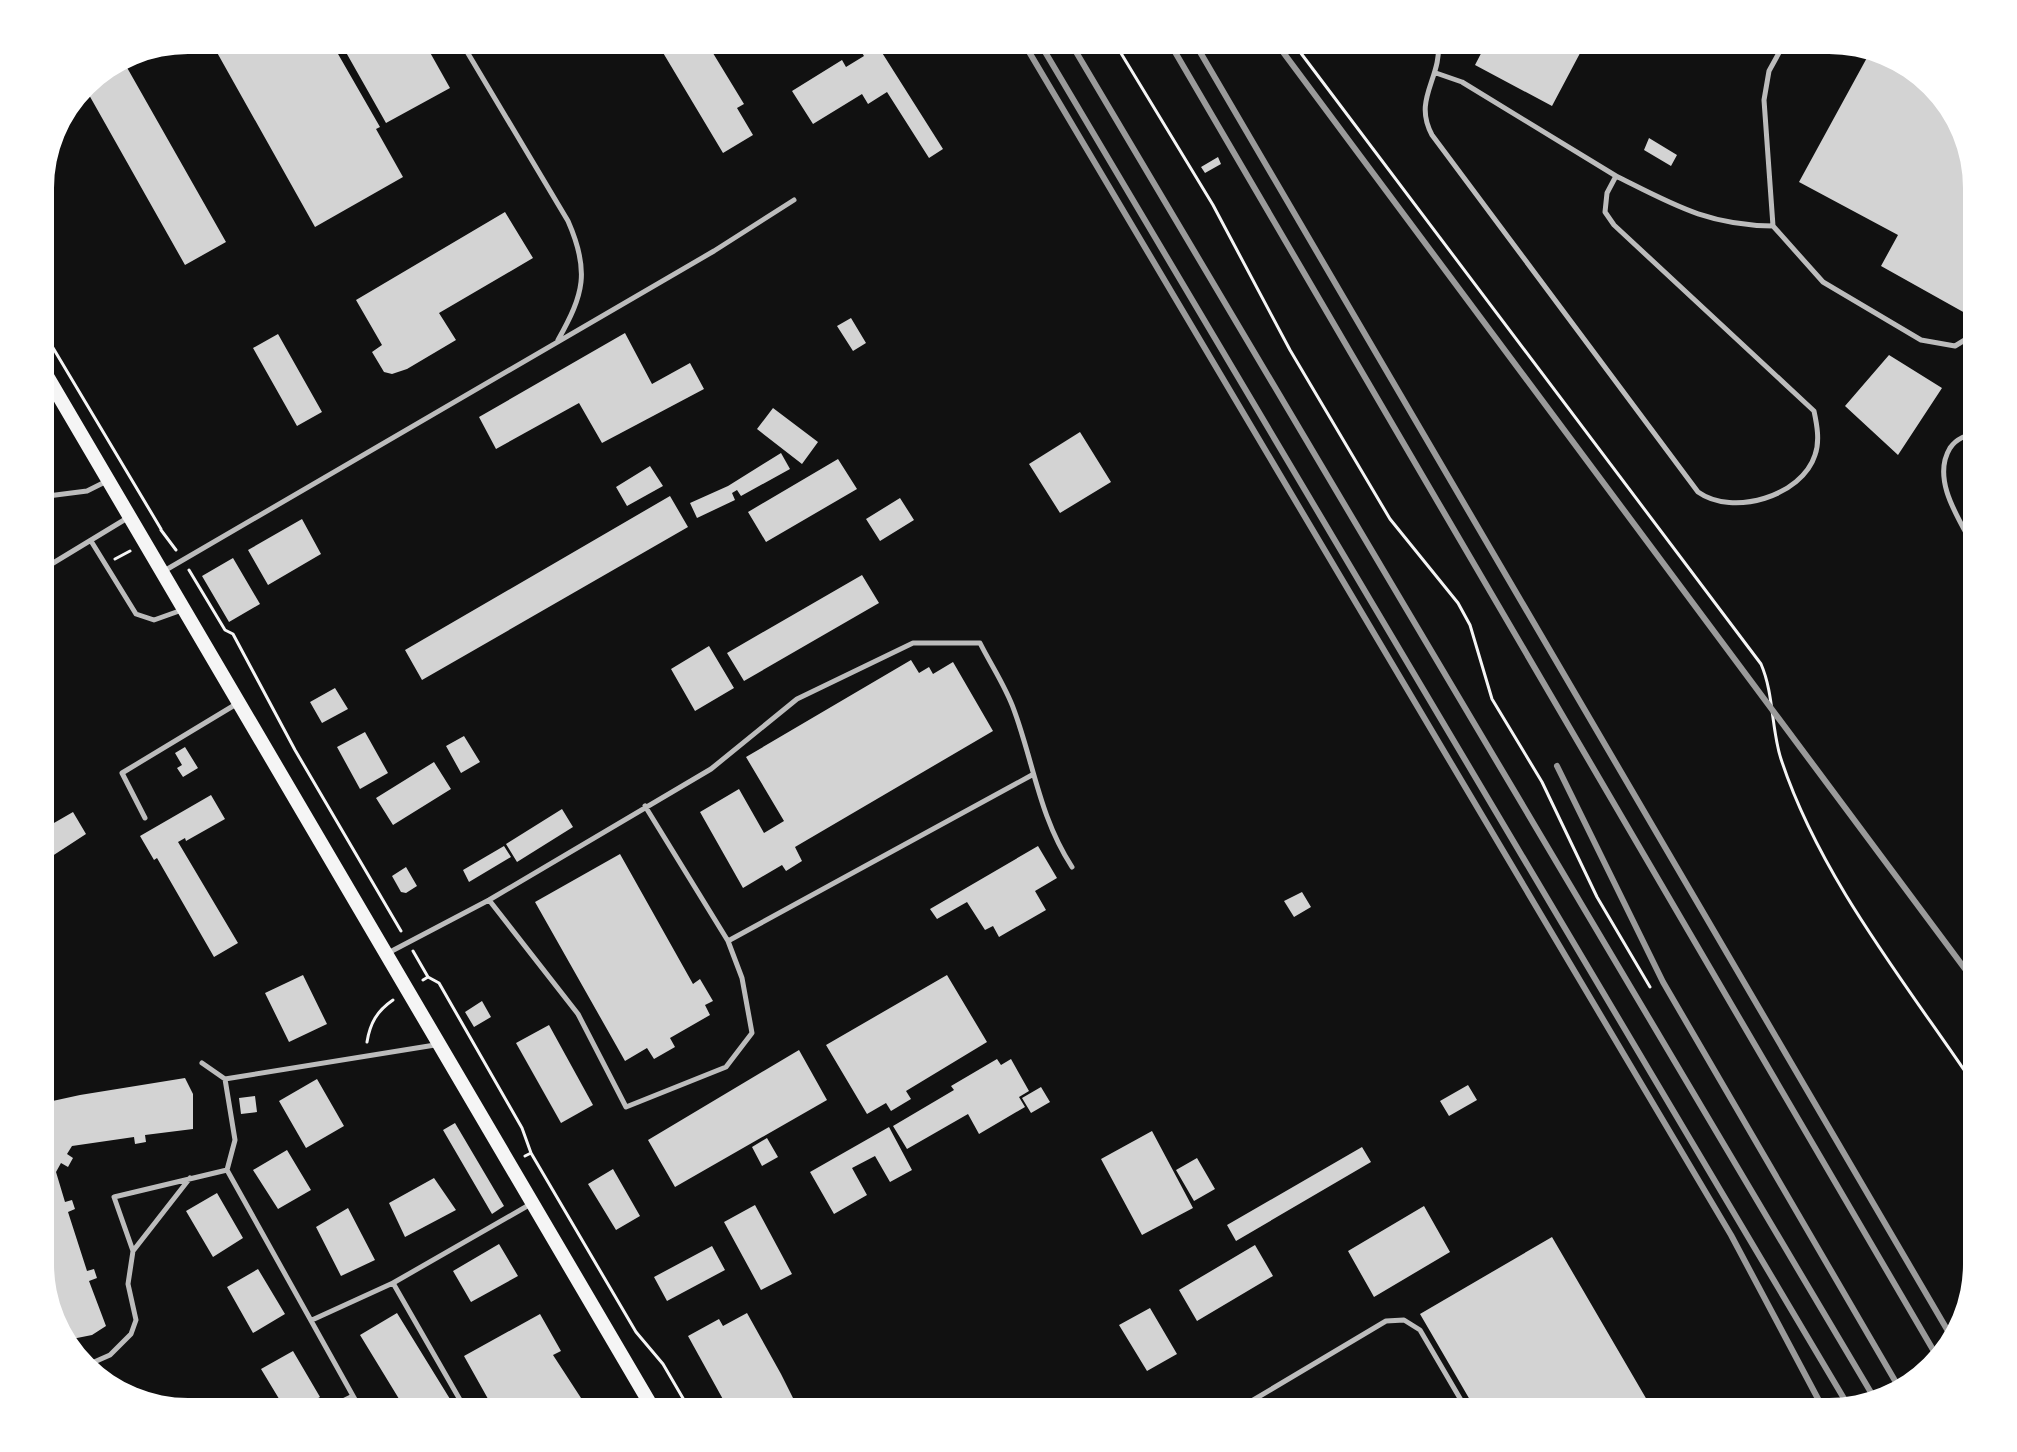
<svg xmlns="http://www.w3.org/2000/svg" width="2017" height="1452" font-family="'Titillium Web',sans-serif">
<rect width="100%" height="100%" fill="#111"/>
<!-- building -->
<path fill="#d3d3d3" d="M210,40H330L380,127L376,129L403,177L315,227Z
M339,40H423L450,88L386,123Z
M680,40H705L744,104L737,108L753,135L723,153L662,51Z
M874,40L943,149L929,158L887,92L868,104L862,94L813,124L792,91L842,60L846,67L864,56L859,48Z
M1488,40H1587L1552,106L1475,65Z
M1610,40H1639L1632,52Z
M1869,54L1919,70L1961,122L1977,188V257L1969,272L1977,277V292L1965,313L1881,266L1898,235L1799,182Z
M125,64L226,242L185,265L84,86L90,77Z
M1649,138L1677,155L1671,166L1644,150Z
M1218,157L1221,164L1205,173L1201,167Z
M505,212L533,258L439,313L456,340L407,369L392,374L384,372L372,352L382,345L356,300Z
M851,318L866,343L853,351L837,326Z
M625,333L652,384L690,363L704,389L602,443L579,403L496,449L479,417Z
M278,334L322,412L297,426L253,348Z
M1889,355L1942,388L1898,455L1845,406Z
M773,408L818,442L802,464L757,429Z
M1080,432L1111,482L1060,513L1029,464Z
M781,453L790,469L741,496L737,490L732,493L735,500L697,518L690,503L728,486Z
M838,459L857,489L766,542L748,512Z
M650,466L663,486L627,506L616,487Z
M670,496L688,527L422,680L405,650Z
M900,498L914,520L880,541L866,519Z
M302,519L321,554L268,585L248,550Z
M233,558L260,604L229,622L202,576Z
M862,575L879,603L744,681L727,653Z
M709,646L734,688L695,711L671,669Z
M911,660L919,673L929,667L933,674L953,662L993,731L795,847L802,861L786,871L782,865L743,888L700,812L739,789L764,833L784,821L746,757Z
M335,688L348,709L322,723L310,702Z
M365,732L388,773L360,789L337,747Z
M464,736L480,762L461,773L446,746Z
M185,747L198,768L183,777L177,768L182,765L175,753Z
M434,762L451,789L393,825L376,798Z
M211,795L225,819L186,841L185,838L178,842L238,943L214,957L157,858L154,860L140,836Z
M562,809L573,827L517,862L506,844Z
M73,812L86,834L40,864V814L47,827Z
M504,846L511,857L469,882L463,870Z
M1038,846L1057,878L1035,891L1046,910L999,937L993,926L985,930L967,902L937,919L930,909Z
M620,854L693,984L700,979L713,1001L705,1005L710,1015L670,1038L675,1047L654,1059L647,1048L625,1061L535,902Z
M406,867L417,886L406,893L401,892L392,876Z
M1302,892L1311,907L1294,917L1284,901Z
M303,975L327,1024L289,1042L265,993Z
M947,975L987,1042L906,1091L911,1099L891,1111L886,1103L867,1114L826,1045Z
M482,1001L491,1017L474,1027L465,1012Z
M549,1025L593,1105L561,1123L516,1043Z
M799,1050L827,1100L675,1187L648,1140Z
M997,1059L1001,1065L1011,1059L1029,1091L1019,1097L1025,1107L979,1134L968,1114L907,1149L893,1126L954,1090L951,1086Z
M185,1078L193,1094V1129L145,1135L146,1142L135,1144L134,1137L72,1146L67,1154L73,1158L68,1167L61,1163L56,1172L65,1202L72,1200L75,1209L68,1212L87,1271L94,1269L97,1278L89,1281L106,1326L92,1335L62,1341L40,1273V1108L49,1107L48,1102L80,1095Z
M317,1079L344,1126L306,1148L279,1101Z
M1468,1085L1477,1100L1449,1116L1440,1101Z
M1041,1087L1050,1102L1031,1113L1022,1098Z
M255,1096L257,1112L241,1114L239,1098Z
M455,1123L504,1206L492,1214L443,1130Z
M889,1127L912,1170L890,1182L875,1156L852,1168L867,1195L834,1214L810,1172Z
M1152,1131L1193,1208L1142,1235L1101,1159Z
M767,1138L778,1157L762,1166L752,1147Z
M1362,1147L1371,1162L1236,1241L1227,1225Z
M287,1150L311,1190L278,1209L253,1170Z
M1197,1158L1215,1189L1194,1201L1176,1170Z
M613,1169L640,1216L616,1230L588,1184Z
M434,1178L456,1210L405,1237L389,1203Z
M217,1193L243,1238L213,1257L186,1211Z
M755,1205L792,1274L761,1290L724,1222Z
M1424,1206L1450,1252L1374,1297L1348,1251Z
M348,1208L375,1260L341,1276L316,1227Z
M1552,1237L1654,1412H1477L1420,1314Z
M499,1244L518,1276L471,1302L453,1271Z
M1255,1245L1273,1276L1197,1321L1179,1290Z
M712,1246L725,1270L667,1301L654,1277Z
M258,1269L285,1314L253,1333L227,1287Z
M1150,1308L1177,1354L1147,1371L1119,1325Z
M397,1313L458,1412H407L360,1335Z
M747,1313L781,1374L800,1412H730L688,1336L719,1319L723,1326Z
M540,1314L561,1351L553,1355L581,1398L578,1407L570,1412H501L498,1407L503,1404L502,1400L492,1406L464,1356Z
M293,1351L320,1397L294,1412H287L261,1369Z
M912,1400L918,1412H891Z
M1125,1401L1131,1412H1107Z"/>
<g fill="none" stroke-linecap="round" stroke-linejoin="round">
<!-- path -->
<path stroke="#f5f5f5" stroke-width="3" d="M1113,40L1213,205L1290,350L1390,519L1458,603L1470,625L1492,699L1542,782L1597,897L1650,987
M1291,40L1761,664C1774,694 1771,728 1781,759C1820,878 1908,986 1977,1089
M40,326L161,529
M161,530L176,550
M115,559L130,551
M189,570L225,630L233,634L295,750L401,931
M413,951L428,977L423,980
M428,977L439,983L522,1128L531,1153L525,1156
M367,1042C370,1023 377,1011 393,1000
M531,1153L636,1332L663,1364L691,1412"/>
<!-- service -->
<path stroke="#bcbcbc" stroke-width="5" d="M460,40L568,221C590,271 584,294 558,340
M1786,40L1769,71L1764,100L1773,226L1823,282L1921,340L1955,346L1968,338L1977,324
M1436,73L1462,82L1616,176L1607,193L1605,212L1614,225L1814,411C1817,425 1820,441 1815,455C1802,496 1733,517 1698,492L1432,135C1412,98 1443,78 1438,40
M1616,176C1674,205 1707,225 1773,226
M1977,434C1967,434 1956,439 1950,448C1930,481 1962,523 1977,553
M40,497L87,491L105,482
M91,541L136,614L154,620L182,610
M40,571L129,517
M164,571L714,251L794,200
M645,806L728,941
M145,818L122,773L238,703
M489,900L578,1014L626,1107L726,1067L752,1033L742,978L728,941L1032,775
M388,953L489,900L711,769L797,699L913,643H980C991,665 1006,687 1014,710C1034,764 1039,816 1072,867
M202,1063L225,1079L435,1045
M225,1079L235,1140L227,1170L362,1412
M190,1178L133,1251L114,1197L227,1170
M393,1283L467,1412
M312,1320L393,1283L529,1205
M85,1366L110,1355L131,1334L136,1320L128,1284L133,1251
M320,1412L353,1396
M1233,1412L1386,1321L1404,1320L1420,1330L1468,1412"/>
<!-- secondary -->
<path stroke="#f5f5f5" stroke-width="14" d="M40,364L655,1412"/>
<!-- rail -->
<path stroke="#9a9a9a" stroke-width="6" d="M1022,40L1731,1235L1825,1412
M1038,40L1849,1407
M1069,40L1876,1401
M1168,40L1939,1360
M1193,40L1952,1338
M1274,40L1977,985
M1557,766L1663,982L1901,1391"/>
</g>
<!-- crop -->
<path d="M0 0H2017V1452H0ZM188 54H1829A134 134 0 0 1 1963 188V1264A134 134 0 0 1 1829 1398H188A134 134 0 0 1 54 1264V188A134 134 0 0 1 188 54Z" fill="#fff" fill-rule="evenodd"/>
</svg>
